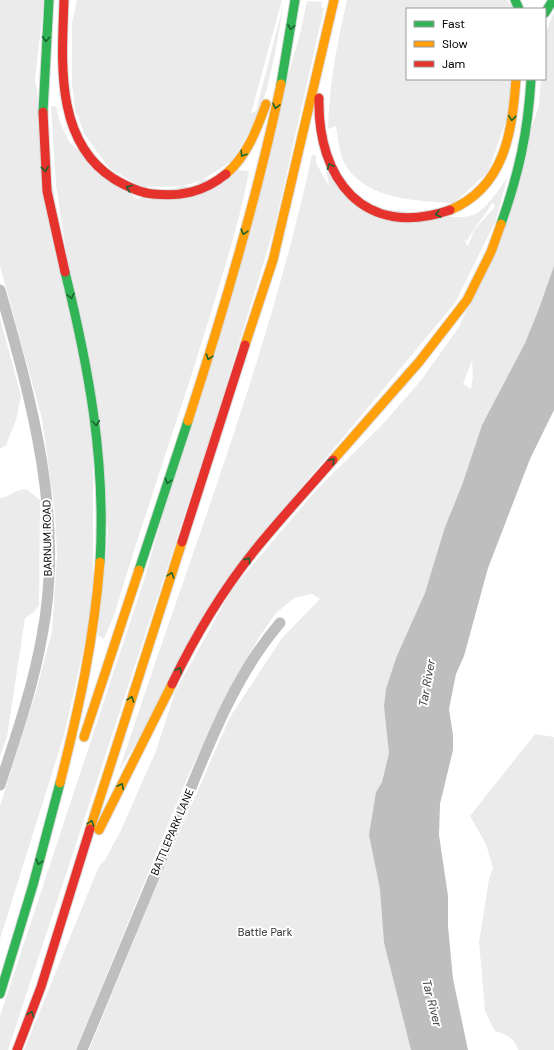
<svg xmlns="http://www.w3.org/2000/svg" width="554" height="1050" font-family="'DM Sans',sans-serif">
<rect width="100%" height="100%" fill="#fff"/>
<!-- green -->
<path fill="#ebebeb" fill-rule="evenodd" d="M0,0H44L35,80L93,429V607L64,735L0,939V806L35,695L52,632L57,556L55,513L42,419L0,266Z
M77,0H282L251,113L256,111L284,2L275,54L267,89L256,119L233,160L193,186L141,187L109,168L85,135L75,110L72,84V23Z
M347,0H507L514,9H407V79H501V81L504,79H512L508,115L488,172L454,203C418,201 365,200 345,164C339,154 338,137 336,126L328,129C329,85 337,43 347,0Z
M307,1L322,2L321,7L324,8L275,225L212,432L8,1050H0V1016L144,580L300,34Z
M554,12V266L538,311L525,343L482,425L462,485L445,527L426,593L396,658L385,697L389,753L382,782L376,792L384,943L411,1050H89L162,872L230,717L282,638L320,599L312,594L294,598L275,614L258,639L219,710L185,783L76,1050H24L99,866L105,860L121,830L156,751L175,692L232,589L318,488L381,426L422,379L459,327L471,299L539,106L541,79H545V34ZM472,360L473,376L471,389L463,384Z
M51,106H56L60,122L69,142L137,199L239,170L249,171C240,221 224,270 209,319C179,418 144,514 115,613L104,639L98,636L108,530L56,185Z
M312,155L316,156V163L329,186L326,169L355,206L454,217C460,217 467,217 473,215C485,211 500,188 507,178L496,220L455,303L266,530L119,771C185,567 267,364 312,155ZM492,203L495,204L494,208L474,230L468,246L464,240L467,241C474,227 485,216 492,203Z
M0,318L21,396L16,420L6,445L0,449Z
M26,489L40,500L39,605L34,612L25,618L7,737L0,756V498C10,497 14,490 26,489Z
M535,734L554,737V1050H518C515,1038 506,1034 495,1031L485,1011L479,942L489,879L493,868L486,844L470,816Z"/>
<!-- water -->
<path fill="#bebebe" d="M554,266V410L530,459L488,568L464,656L456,674L449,709L453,735V750L440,804L439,835L448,896V926L453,979L468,1050H411L384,943L380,889L369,835L376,792L382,782L389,753L384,706L386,689L396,658L425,593L445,527L462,485L482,425L525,343L538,311Z"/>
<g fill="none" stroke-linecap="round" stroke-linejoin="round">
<defs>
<path id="fast" d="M515,0L519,9
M545,13L553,0
M281,84L295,0
M43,112L49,0
M501,224C519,173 528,132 531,79
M65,272C89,369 106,461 100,562
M139,570L188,421
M0,994L33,885L60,783"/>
<path id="slow" d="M226,174C247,156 257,129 266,104
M450,210C505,187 512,132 516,79
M245,345L273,260L334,0
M188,421C224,310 257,198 281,84
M333,460L419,362L467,300L491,252L501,224
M84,737L139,570
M60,783C79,708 94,640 100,562
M90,829L182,542
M99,830L172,684"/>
<path id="jam" d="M64,0C62,60 54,141 114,179C126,186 139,193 153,194C181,197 204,192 226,174
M319,98C317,179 364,240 450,210
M43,112L47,191L65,272
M182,542L245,345
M172,684C195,636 222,591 255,550C280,519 307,490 333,460
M17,1050L41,987L90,829"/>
</defs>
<!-- fast casing -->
<use href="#fast" stroke="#dbdbdb" stroke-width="11"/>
<!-- slow casing -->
<use href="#slow" stroke="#dbdbdb" stroke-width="11"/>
<!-- jam casing -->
<use href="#jam" stroke="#dbdbdb" stroke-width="11"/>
<!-- street -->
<path stroke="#bebebe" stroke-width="11" d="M0,290C32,402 65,520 42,636C33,687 16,736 0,785
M82,1050C115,969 149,888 183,807C209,744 235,675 280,623"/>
<!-- fast -->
<use href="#fast" stroke="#30b455" stroke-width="9"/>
<!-- slow -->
<use href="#slow" stroke="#ff9f0a" stroke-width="9"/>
<!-- jam -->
<use href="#jam" stroke="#e5322d" stroke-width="9"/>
</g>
<!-- one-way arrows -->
<defs><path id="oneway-chevron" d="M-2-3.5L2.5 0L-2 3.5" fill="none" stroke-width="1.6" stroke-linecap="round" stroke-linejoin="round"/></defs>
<g stroke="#1a632f">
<use href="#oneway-chevron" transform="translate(291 27) rotate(99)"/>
<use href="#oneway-chevron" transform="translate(46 39) rotate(95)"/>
<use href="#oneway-chevron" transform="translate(276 106) rotate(102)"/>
<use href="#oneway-chevron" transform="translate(512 118) rotate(96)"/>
<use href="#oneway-chevron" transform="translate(243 154) rotate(123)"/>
<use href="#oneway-chevron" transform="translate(330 166) rotate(-114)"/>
<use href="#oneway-chevron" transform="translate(45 169) rotate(84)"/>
<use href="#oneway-chevron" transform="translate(129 188) rotate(-158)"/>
<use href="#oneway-chevron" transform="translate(438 214) rotate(166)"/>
<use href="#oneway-chevron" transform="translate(244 232) rotate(106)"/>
<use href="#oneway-chevron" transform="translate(71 296) rotate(77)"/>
<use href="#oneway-chevron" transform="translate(209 357) rotate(107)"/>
<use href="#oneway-chevron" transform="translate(96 423) rotate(85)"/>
<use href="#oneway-chevron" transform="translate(332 461) rotate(-49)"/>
<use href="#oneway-chevron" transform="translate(168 481) rotate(108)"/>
<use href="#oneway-chevron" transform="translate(248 560) rotate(-55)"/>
<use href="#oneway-chevron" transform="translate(171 575) rotate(-72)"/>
<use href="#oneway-chevron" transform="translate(179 670) rotate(-63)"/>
<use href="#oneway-chevron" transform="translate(131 699) rotate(-72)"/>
<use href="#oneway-chevron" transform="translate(121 786) rotate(-63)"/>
<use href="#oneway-chevron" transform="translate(91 823) rotate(-73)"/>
<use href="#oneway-chevron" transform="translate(39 862) rotate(106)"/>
<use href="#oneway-chevron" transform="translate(31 1014) rotate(-69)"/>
</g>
<g text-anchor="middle" stroke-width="4" stroke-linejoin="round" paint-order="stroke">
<!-- street labels -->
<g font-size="11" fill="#000" stroke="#fff">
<text transform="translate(47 538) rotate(-91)" y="4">BARNUM ROAD</text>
<text transform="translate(172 832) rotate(-67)" y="4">BATTLEPARK LANE</text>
</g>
<!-- park labels -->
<g font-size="11" fill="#323232" stroke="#fff">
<text x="265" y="936">Battle Park</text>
</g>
<!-- water labels -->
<g font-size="12" font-style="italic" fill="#434343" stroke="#fff">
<text transform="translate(427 683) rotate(-80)" y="4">Tar River</text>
<text transform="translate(432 1003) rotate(76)" y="4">Tar River</text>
</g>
</g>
<!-- legend -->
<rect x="406" y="8" width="140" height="72" fill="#ffffff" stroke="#999999"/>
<rect x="414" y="21" width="20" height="6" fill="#30b455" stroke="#999999"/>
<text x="442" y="28" font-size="12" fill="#000000">Fast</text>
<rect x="414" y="41" width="20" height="6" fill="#ff9f0a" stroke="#999999"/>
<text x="442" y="48" font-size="12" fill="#000000">Slow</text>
<rect x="414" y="61" width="20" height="6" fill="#e5322d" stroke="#999999"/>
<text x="442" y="68" font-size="12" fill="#000000">Jam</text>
</svg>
